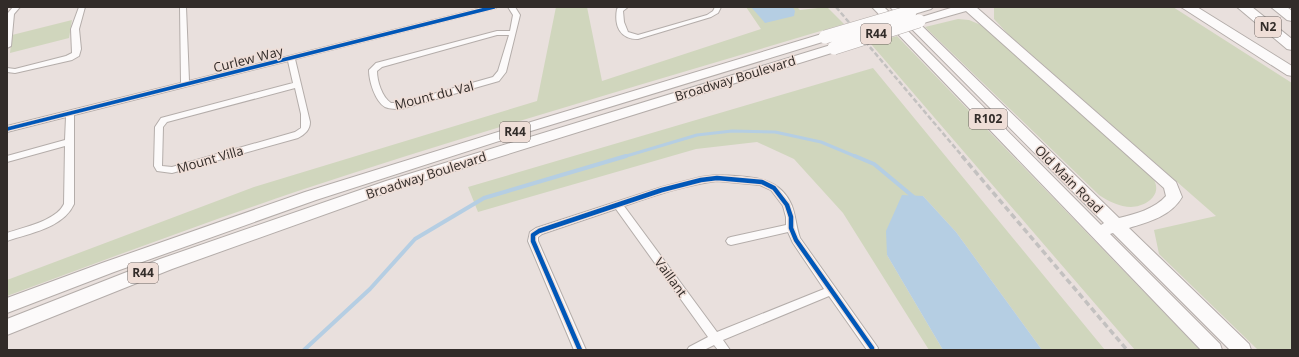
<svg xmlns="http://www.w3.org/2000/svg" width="1299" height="357" font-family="'Open Sans',sans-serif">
<rect width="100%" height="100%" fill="#e9e0dd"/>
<!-- green -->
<path fill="#d0d6bd" d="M556,7H587L602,81L761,29L746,7H797L800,10L827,7L844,24C662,79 479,131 298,191C201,224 104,260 7,296V280L254,187L537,101Z
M994,7H1173L1292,83V350H1258L1159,254L1154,230L1216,216L1008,34L994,19Z
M958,19L969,20L981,25L1140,166C1145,170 1152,176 1155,182C1161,197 1144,207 1131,207C1120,207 1108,201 1099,195L925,27Z
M72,20L69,38L10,53L12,35Z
M897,36L1200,350H1135L871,44Z
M873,68L1105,350H1042L956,232L923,196L887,255L943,350H929L843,213L794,159L757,142L696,149L478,212L468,187Z"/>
<!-- water -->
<path fill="#b5cee3" d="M751,7H793L795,11L794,16L765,23Z
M902,195L923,196L956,232L1042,350H943L887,255L886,231Z"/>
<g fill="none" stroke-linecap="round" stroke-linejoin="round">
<!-- stream-far1 -->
<path stroke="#b5cee3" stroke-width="3" d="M623,157L697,135L732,131L775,132L821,142L857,157"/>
<!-- stream -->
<path stroke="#b5cee3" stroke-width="4" d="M855,156L874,164L916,199
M304,350L370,289L415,239L484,198L626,156"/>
<defs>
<path id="minor" d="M13,7H20L14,14L11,46L7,48L8,13Z
M79,7H85L79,29L81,49L79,56L72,60L15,73L7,72V68L15,69L66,56L72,53L71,29Z
M180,7H186L189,81L486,7H497L496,8L295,59L310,122C310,130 305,134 298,138L172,173L157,171L154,166L155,127L161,118L293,83L288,61L74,115V204C63,228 30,233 7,241V233C24,227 56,221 64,204L65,146L7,162V156L65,140L66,117L7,132V126L181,83ZM295,88L301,114V128L295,132L172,167L162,166L163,127L167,122Z
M508,7H515L520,15L506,72L499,81L401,109C396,109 390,109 385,107C375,101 369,81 369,70L376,63L497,31H510L513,15ZM497,35H509L498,71L493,77L401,103H391C382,97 377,81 377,71L382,67Z
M619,7H628L623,11L624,22L628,32L638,35L707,15L713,11L715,7H721L718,13L711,17L638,39C620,39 614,26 617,9Z
M717,175C746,177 779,174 792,206C796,217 796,227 800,238L876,345L878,348L877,350H867L829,296L723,340L730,350H718L714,345L704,350H687L689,347L708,337L616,209L542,234L538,237V241L586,350H574L528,241L530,232L536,228L662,187L701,177ZM717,181L760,185L771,190L783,206L786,217V225L731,237L728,238L726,241L728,244L731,245L788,232L793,243L824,289L717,332L624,206C654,196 685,185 717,181Z"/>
<path id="primary" d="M872,7H884L1101,225L1104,223L890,7H903L906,10L915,7H933L931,9L911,15L915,19L954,7H976L1176,182L1182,197C1171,216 1149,222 1129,228L1249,344L1251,350H1230L1113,233L1110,234L1220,344L1222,350H1201ZM966,11L1164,188L1166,196C1155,209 1135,214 1119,218L920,24Z
M825,33L829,34L831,37L829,40L521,134L316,200L114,272L7,313V298L102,263L305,192L511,128Z
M834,44L838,45L840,48L838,51L396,189L172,269L7,335V319L160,259L386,181Z"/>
<path id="motorway" d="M1181,7H1197L1292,66V76L1287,75Z
M1237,7H1252L1292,39V50L1287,49Z
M1271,7H1287L1292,11V21L1287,20Z"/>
</defs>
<!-- minor casing -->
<use href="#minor" stroke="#b4adaa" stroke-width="2"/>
<!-- primary casing -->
<use href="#primary" stroke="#b4adaa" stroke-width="2"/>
<!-- motorway casing -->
<use href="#motorway" stroke="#b4adaa" stroke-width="2"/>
<!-- minor -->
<use href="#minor" fill="#fcfafa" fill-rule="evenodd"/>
<!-- primary -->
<use href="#primary" fill="#fcfafa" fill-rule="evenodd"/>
<!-- motorway -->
<use href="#motorway" fill="#fcfafa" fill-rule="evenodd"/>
<!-- rail-far1 -->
<path stroke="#c3c1c0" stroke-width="2.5" stroke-dasharray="5 2.5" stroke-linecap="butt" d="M836,7L963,157"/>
<!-- rail -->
<path stroke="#c3c1c0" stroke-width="3.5" stroke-dasharray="6 3.5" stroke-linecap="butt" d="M962,156L1127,350"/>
<defs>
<path id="primary-bridge" d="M825,37L910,12
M834,48L919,21"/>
</defs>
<!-- primary-bridge casing -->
<use href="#primary-bridge" stroke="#b4adaa" stroke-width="14" stroke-linecap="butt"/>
<!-- primary-bridge -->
<use href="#primary-bridge" stroke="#fcfafa" stroke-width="13"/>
<defs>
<path id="cycleway-far1" d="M7,129L494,7"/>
<path id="cycleway" d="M580,350L533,241V235L539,231L662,190L701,180L717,178L762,182L774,188L787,205L791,217V228L796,240L872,348"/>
</defs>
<!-- cycleway-far1 casing -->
<use href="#cycleway-far1" stroke="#efded7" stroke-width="5.5"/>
<!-- cycleway casing -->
<use href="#cycleway" stroke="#efded7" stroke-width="7"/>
<!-- cycleway-far1 -->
<use href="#cycleway-far1" stroke="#0057b8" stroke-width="3.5"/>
<!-- cycleway -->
<use href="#cycleway" stroke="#0057b8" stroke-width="4.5"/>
</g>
<g text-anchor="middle" stroke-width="3" stroke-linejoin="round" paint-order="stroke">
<!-- shield labels -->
<g fill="#efded7" stroke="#6b615d" stroke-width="1">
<rect x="1255" y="17" width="26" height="20" rx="3"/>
<rect x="861" y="24" width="30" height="20" rx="3"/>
<rect x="969" y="109" width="38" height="20" rx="3"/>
<rect x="500" y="122" width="30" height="20" rx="3"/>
<rect x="128" y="263" width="30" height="20" rx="3"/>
</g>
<g font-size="12" font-weight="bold" fill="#322c29">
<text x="1268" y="31">N2</text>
<text x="876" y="38">R44</text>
<text x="988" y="123">R102</text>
<text x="515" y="136">R44</text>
<text x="143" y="277">R44</text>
</g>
<!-- street labels -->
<g font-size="13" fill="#322c29" stroke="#efded7">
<text transform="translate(248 59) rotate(-14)" y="5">Curlew Way</text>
<text transform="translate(735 78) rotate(-17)" y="5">Broadway Boulevard</text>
<text transform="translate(434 95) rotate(-14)" y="5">Mount du Val</text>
<text transform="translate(210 159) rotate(-16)" y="5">Mount Villa</text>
<text transform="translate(426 175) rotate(-18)" y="5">Broadway Boulevard</text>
<text transform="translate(1069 179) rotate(45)" y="5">Old Main Road</text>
<text transform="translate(671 277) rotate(54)" y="5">Vaillant</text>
</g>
</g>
<!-- border -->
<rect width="1299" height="357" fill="none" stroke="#322c29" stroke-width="16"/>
</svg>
